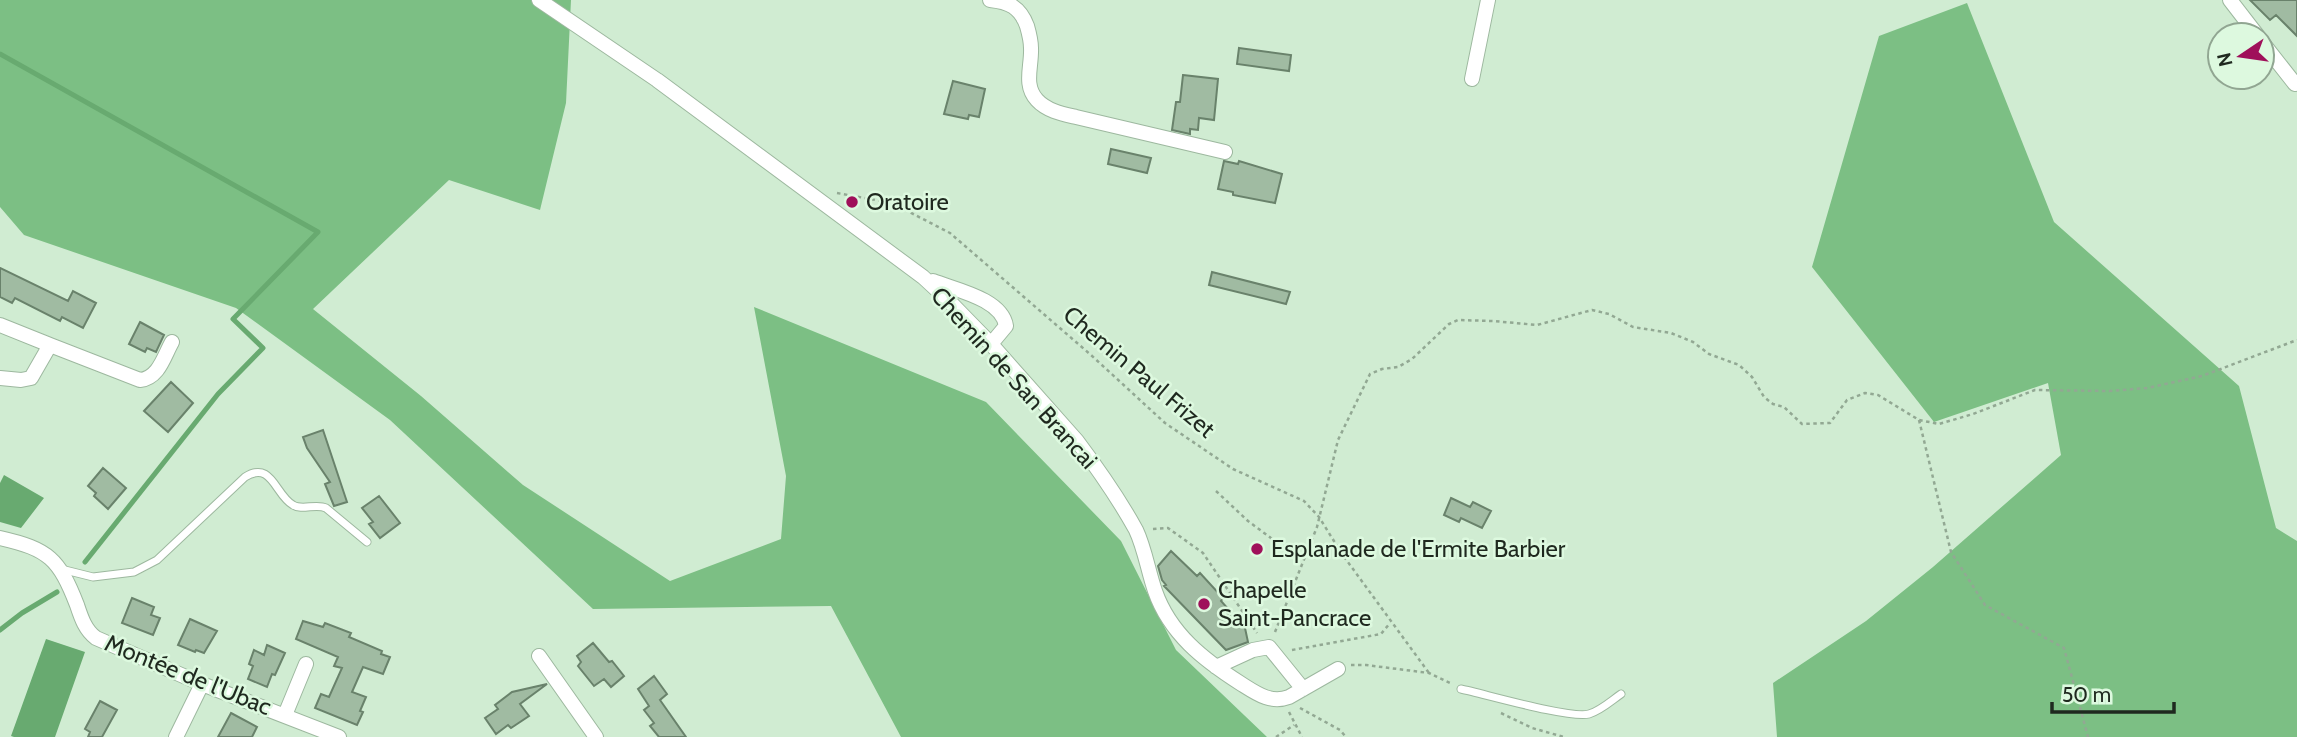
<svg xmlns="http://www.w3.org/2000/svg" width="2297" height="737" font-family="Cabin,sans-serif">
<rect width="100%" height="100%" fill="#d0ecd2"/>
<!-- forest -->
<path fill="#7cbf84" d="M0,0H571L566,103L540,210L449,180L313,309L421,396L523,485L670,581L781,539L786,476L754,307L986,402L1121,541L1176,650L1267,737H901L831,606L593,609L390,420L236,308L24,235L0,207Z
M1967,3L2054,222L2239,386L2276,528L2297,541V737H1777L1773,683L1866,621L1933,567L2061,455L2048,383L1934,422L1812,267L1879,36Z"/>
<!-- water -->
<path fill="#68aa70" d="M4,475L44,498L21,528L0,522V483Z
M46,639L85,652L55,737H14L11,736Z"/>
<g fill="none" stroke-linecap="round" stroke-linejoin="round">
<!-- stream -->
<path stroke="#68aa70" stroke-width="5" d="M0,54L318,232L233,319L263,348L218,394L85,562
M0,630L22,613L57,592"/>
</g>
<!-- building -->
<path fill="#a0bba2" stroke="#69826b" stroke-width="2" d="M2250,0H2297V36L2276,15L2270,20Z
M1239,48L1291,55L1289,71L1237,64Z
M1183,75L1218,79L1214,120L1199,118L1198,130L1190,129V134L1172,130L1176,102H1180Z
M953,81L985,89L979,117L969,115L968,119L944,114Z
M1111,149L1151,158L1147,173L1108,164Z
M1224,161L1238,164L1239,161L1282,174L1275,203L1233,195V192L1218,189Z
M0,268L68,301L73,291L96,303L83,328L62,317L60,321L15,298L12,303L0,297Z
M1212,272L1290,292L1286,304L1209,285Z
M140,322L164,335L156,352L147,348L145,352L129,344Z
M171,382L193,403L168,432L144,411Z
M323,430L347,502L334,506L325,484L330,482L307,448L303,437Z
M103,468L126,488L108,509L94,496L96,493L88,486Z
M379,496L400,523L380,538L369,524L373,522L362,508Z
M1451,498L1470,507L1473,502L1491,511L1482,528L1461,518L1459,522L1444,515Z
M1171,551L1197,576L1200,573L1223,598L1221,601L1245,628L1248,642L1226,650L1164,586L1166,585L1162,580L1158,566Z
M132,598L154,607L151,615L160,618L153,635L122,623Z
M190,619L217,631L204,653L196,650L195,652L178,645Z
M303,621L323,627L325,623L351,633L349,637L382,651L381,654L390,657L383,674L363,667L352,692L366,697L360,711L363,712L357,725L315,708L321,694L329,697L342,668L334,666L338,657L296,639Z
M593,643L609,662L612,661L624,676L611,687L604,679L594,686L578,666L581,662L577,656Z
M267,645L285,653L275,675L272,674L267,687L248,679L253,666L249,664L254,650L264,655Z
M654,676L667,694L660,700L686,737H659L650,726L654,723L644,710L649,706L638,689Z
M547,684L520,704L529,716L511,728L508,725L496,734L485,718L498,709L495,705L512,692Z
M100,701L117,710L102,737H88L90,732L85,729Z
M231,713L257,727L252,737H218Z"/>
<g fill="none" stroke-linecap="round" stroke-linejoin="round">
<defs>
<path id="lane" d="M61,569L93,577L134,572L157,560L245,477C272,460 275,495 293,505C302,511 316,503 326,508L367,542
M1461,689C1485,694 1570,719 1589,714C1600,711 1611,701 1621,694"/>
<path id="street" d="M539,0L657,80L923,277L950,302L991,344L1077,441C1098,469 1119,499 1136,530C1145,549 1148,571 1155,591C1170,634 1204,660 1240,683C1256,693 1270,704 1289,697L1338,669
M990,0C1009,2 1020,7 1027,26C1029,33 1031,40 1031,48C1032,66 1023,85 1037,100C1047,111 1063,114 1076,117L1225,152
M2230,0L2257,35
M2262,42L2295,84
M1472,79L1488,0
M933,281C956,290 1002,299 1006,326L991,344
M0,325L50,345
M0,378L21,380L31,378L50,345L140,380C159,378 164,356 172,342
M0,538C49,549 59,559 77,605C81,617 85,630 96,638L202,684L339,737
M539,656L596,737
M1216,667L1253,650L1269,647L1303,689
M285,715L306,664
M176,737L202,684"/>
</defs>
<!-- lane casing -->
<use href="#lane" stroke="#9db89f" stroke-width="9"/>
<!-- street casing -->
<use href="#street" stroke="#9db89f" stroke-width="16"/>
<!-- path -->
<path stroke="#92a893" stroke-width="2.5" stroke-dasharray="3.5 3.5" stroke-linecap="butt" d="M837,193L892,203L950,233L1091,355L1165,423L1233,469L1304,501L1319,517L1342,554L1429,673
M1919,420L1951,552L1985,605L2064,648L2088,737
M1216,491L1248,521L1302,561
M1153,529L1168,528L1203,553L1257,633
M1275,632L1317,527L1338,440L1370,374L1382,369L1398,367L1412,359L1449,324L1458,320L1493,321L1537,325L1592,310L1609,314L1633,327L1671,333L1693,342L1709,354L1739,365L1752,377L1764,397L1773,404L1784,407L1802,424L1830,423L1847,400L1865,393L1878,395L1919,420L1939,424L1973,414L2035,390L2110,391L2147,388L2202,376L2297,340
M1292,650L1381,634L1390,623
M1351,665H1366L1429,673L1450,683
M1300,708L1340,730L1346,737
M1289,712L1302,737
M1501,713L1532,728L1564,737
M1276,737L1294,725"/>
<!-- lane -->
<use href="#lane" stroke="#fff" stroke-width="7"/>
<!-- street -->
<use href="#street" stroke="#fff" stroke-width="14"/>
</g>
<!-- markers -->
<g fill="#9f105a" stroke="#ddf9df" stroke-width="2.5">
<circle cx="852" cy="202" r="7"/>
<circle cx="1257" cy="549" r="7"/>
<circle cx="1204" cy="604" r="7"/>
</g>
<g text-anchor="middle" stroke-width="5" stroke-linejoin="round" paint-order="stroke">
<!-- poi labels -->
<g font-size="24" fill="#1f291f" stroke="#ddf9df" text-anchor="start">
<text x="866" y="210">Oratoire</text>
<text x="1271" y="557">Esplanade de l'Ermite Barbier</text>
<text x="1218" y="598">Chapelle<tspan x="1218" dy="28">Saint-Pancrace</tspan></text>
</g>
<!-- street labels -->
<g font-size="24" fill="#1f291f" stroke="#ddf9df">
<text transform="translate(1139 372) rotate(40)" y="8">Chemin Paul Frizet</text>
<text transform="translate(1014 378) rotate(48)" y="8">Chemin de San Brancai</text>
<text transform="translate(188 675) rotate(22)" y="8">Montée de l'Ubac</text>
</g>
</g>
<!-- north arrow -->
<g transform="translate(2241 56) rotate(257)"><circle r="33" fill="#ddf9df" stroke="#91a692" stroke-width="2"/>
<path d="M0-5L12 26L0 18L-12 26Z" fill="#9f105a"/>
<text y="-10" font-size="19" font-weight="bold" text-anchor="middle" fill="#1f291f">N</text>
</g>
<!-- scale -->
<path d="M2052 702v10h122v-10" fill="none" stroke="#1f291f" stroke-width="3.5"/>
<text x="2062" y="702" font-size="21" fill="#1f291f" stroke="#ddf9df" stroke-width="5" paint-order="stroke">50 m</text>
</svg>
